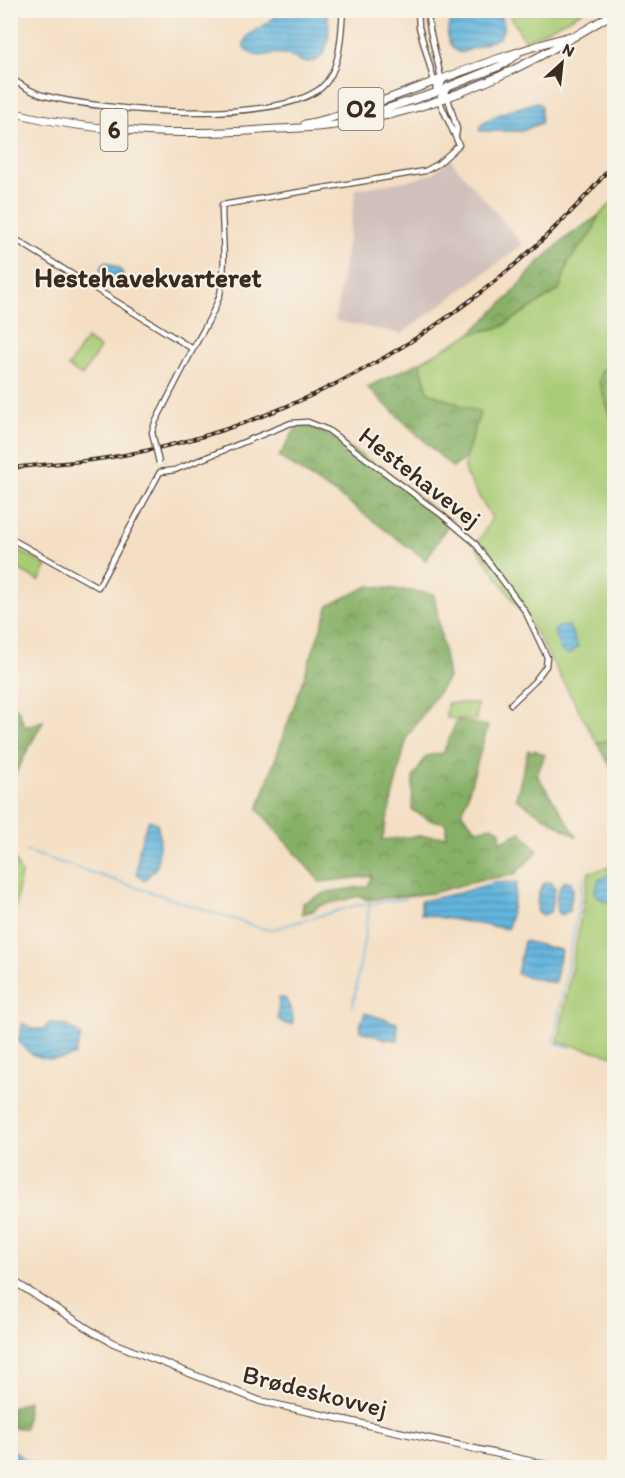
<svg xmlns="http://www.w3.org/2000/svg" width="625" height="1478" font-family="Itim,sans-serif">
<defs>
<pattern id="forest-crowns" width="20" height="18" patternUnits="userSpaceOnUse" patternTransform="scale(1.5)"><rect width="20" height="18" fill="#86b066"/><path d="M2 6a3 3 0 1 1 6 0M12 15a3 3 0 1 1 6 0" fill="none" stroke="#6f8f53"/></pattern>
<pattern id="water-rules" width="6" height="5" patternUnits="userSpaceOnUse" patternTransform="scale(1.5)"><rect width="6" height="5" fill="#62b5de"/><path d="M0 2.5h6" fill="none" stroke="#5293b3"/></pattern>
</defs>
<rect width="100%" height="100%" fill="#f7f3e8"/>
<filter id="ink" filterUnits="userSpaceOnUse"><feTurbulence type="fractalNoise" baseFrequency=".0167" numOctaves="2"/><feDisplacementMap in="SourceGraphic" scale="12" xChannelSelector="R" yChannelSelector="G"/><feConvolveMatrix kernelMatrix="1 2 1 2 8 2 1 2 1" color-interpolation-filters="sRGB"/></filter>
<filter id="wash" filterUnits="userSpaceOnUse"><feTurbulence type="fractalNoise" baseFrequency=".008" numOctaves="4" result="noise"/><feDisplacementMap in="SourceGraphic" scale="24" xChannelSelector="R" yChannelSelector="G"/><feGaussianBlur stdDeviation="1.35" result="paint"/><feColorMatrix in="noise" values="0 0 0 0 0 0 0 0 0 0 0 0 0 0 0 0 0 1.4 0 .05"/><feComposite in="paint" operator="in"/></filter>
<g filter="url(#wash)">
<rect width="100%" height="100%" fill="#f4dfc4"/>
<!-- industrial -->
<path fill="#d0c0bc" d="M450,159L523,245L401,334L335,321L356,189L411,180L432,174Z"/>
<!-- green -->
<path fill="#a8cc75" stroke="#727b4a" stroke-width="1.5" d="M507,11H584L525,41Z
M614,201V739L597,743L539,638L476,546L492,518L465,473V458L480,414L428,392L420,362L470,334L501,327L559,290L569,261L593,231L598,216Z
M86,339L100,348L82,376L68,367Z
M18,550L47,566L39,581L11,565Z
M447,703L477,704L476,720L446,718Z
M10,850L21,873L11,934H10Z
M614,866V1056L558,1042L589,872Z"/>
<!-- forest -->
<path fill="url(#forest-crowns)" stroke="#606d42" stroke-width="1.5" d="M598,216L593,231L569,261L559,290L501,327L470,334L511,295L539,262L567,237Z
M420,362L428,392L480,413L465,458L453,468L367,387Z
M614,362V426L599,382L601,372Z
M299,423C350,439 407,490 450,522L426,560L345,500L279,457Z
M369,586L434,594L448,678L407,737L382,840L416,836H446V823L430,820L412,810L413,778L426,756L443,753L457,720L488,726L462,814L478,830L492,826L501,831L500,842L521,832L538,851L514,875L479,880L433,893L367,900L360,896L319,906L313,911L302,914L303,903L328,892L368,886L372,876L320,882L258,809L329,605Z
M15,706L19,711L25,727L43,721L11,782V715Z
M614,739V773L597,743Z
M528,750L532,752L534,750L545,755L537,775L577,837L516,799Z
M28,1401L25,1428H11V1408Z"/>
<!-- water -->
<path fill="url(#water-rules)" stroke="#4e707e" stroke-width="1.5" d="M278,11H326C331,25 332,65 305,62C297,61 291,55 283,54C267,51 260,63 244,48C243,32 259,30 269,22C273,19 275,15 278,11Z
M493,15C508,16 505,28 499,38L461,53C447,49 443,28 454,19Z
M537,102L541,105V123L522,131H480L479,129C484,115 523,107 537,102Z
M107,262L119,268L123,274L122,278L117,282L100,270L104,263Z
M569,626L578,647L572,653L565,654L560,649L554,632L558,627Z
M149,820L157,823L160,838L157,866L144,881L137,874C137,854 140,838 149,820Z
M614,871V902C606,903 598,899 595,891L599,880Z
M565,881L571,882L573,889L569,911L562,915L557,912C555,903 557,887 565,881Z
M517,882L508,929L421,914V901L459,893L493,883Z
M546,882L552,883L555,889L550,912L544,915L538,913C536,904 538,887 546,882Z
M524,941L561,950L555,983L517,974Z
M279,998H285C289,1006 295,1015 292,1024H286L278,1019Z
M365,1013L397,1023L398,1040L385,1039L360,1031L361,1023Z
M23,1023L32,1029H44L50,1023C63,1024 72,1026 81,1036L75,1055C63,1061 44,1060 32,1054C27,1052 22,1045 18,1041Z
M11,1448L24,1459L45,1467H11Z"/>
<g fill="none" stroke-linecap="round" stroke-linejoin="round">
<!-- stream -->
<path stroke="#62b5de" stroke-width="1.5" d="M26,851L263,929H274L357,905L406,899
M353,1006L370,904
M570,1047L556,1044L554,1040L584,877"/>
</g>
</g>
<g filter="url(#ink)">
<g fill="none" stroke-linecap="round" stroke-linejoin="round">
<defs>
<path id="street" d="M418,10L419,27L437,92
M427,10L430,30L442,82
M10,77C20,85 30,91 42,95C101,111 272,126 321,88C341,71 341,34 343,10
M447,95L457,129L456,136
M10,236L193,349L155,423L152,432
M193,349C202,332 214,314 220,294C227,267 222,234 222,205L425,171L438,164L459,145L439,100
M15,541L98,587L160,472L175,470L291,423L308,422L328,430L443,516L474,542L525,611L547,657L546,666L534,682L511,704"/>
<path id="secondary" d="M10,1279L95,1333L113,1343L260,1401L561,1468"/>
<path id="primary" d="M440,100L445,90L448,87L500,66L517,55
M10,112C98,134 186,136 276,129C296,128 315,128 335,125C371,120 406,112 440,100C479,86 520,68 556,47C576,36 595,24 614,13
M370,117L382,110L435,93L439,89L442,80
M305,124C331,119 355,111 379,102C443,79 505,54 570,36"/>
</defs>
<!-- street casing -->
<use href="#street" stroke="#574537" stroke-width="7"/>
<!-- secondary casing -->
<use href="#secondary" stroke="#574537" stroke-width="8"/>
<!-- primary casing -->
<use href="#primary" stroke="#574537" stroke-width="9"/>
<!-- street -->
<use href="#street" stroke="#fff" stroke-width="4.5"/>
<!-- secondary -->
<use href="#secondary" stroke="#fff" stroke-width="6"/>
<!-- primary -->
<use href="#primary" stroke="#fff" stroke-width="7"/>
<defs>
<path id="rail" d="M10,468C42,464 74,463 106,458C267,433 421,353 540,242C566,217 593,191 614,162"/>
</defs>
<!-- rail casing -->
<use href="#rail" stroke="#3b2a1e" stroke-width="4"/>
<!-- rail -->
<use href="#rail" stroke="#f7f3e8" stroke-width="1.5" stroke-dasharray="4.5" stroke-linecap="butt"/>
<defs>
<path id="street-bridge" d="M152,432L159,463"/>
</defs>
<!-- street-bridge casing -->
<use href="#street-bridge" stroke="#574537" stroke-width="7" stroke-linecap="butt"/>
<!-- street-bridge -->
<use href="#street-bridge" stroke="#fff" stroke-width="4.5"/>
</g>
</g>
<g text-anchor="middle" stroke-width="4.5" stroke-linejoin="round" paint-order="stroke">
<!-- shield labels -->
<g fill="#f7f3e8" stroke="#73665b" stroke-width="1.5">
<rect x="338.5" y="88" width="45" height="42" rx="4.5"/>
<rect x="100.5" y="109" width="27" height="42" rx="4.5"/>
</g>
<g font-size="24" font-weight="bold" fill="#3b2a1e">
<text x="361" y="117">O2</text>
<text x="114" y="138">6</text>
</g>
<!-- street labels -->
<g font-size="26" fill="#3b2a1e" stroke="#f7f3e8">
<text transform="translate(420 477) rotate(38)" y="9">Hestehavevej</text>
<text transform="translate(315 1391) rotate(14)" y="9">Brødeskovvej</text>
</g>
<!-- neighbourhood labels -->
<g font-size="27" font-weight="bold" fill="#3b2a1e" stroke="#f7f3e8">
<text x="148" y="287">Hestehavekvarteret</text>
</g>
</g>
<!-- margin -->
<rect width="625" height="1478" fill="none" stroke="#f7f3e8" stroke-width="36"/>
<!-- north arrow -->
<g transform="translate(562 63) rotate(27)" stroke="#f7f3e8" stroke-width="4.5" paint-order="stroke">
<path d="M0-4.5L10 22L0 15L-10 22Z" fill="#3b2a1e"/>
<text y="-9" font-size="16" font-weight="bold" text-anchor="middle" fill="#3b2a1e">N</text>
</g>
</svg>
